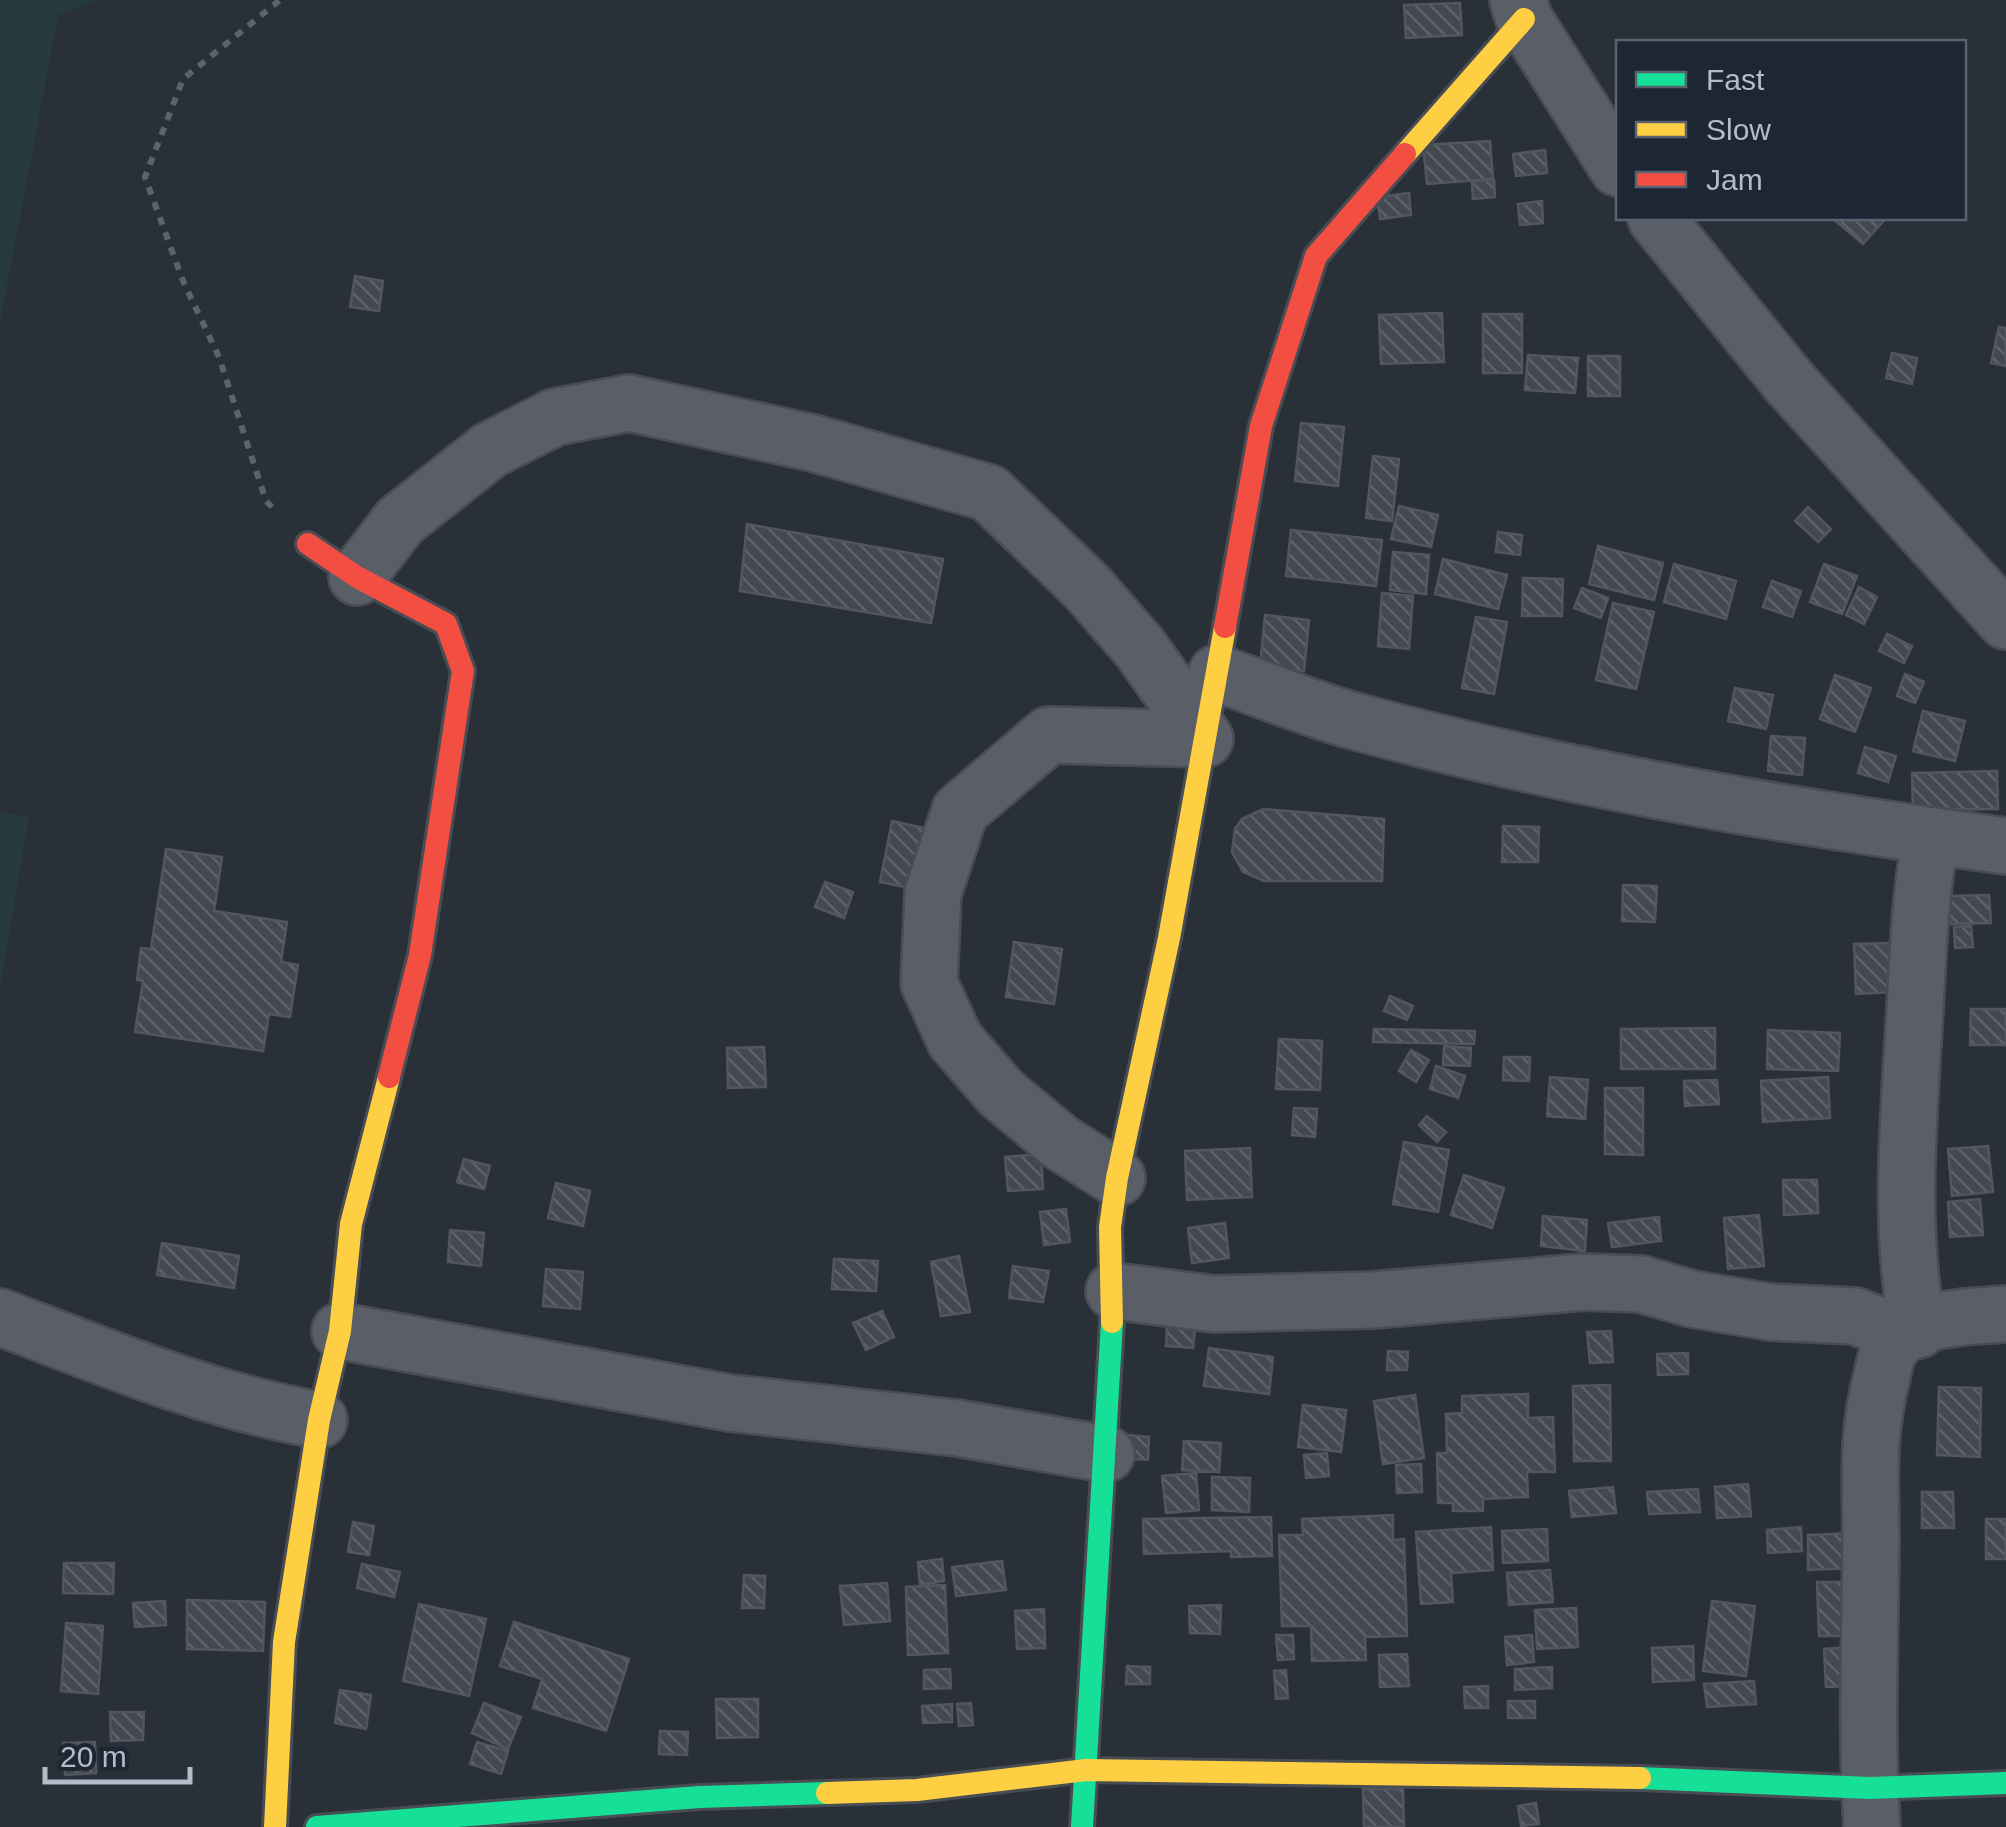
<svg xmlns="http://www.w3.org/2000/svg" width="2006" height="1827" font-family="Arial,sans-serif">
<defs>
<pattern id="building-back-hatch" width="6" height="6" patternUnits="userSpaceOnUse" patternTransform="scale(2.5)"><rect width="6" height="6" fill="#444950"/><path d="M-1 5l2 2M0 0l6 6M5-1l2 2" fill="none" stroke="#5d6168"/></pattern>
</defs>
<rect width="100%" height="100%" fill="#2a3038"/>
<!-- grass -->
<path fill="#273a3e" d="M0,0H96L58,16L0,323Z
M0,812L29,817L0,988Z"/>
<!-- building -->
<path fill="url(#building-back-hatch)" stroke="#52575f" stroke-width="2.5" d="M1460,3L1462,35L1406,38L1404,5Z
M1490,141L1493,179L1427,184L1423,145Z
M1545,150L1547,173L1516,176L1513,154Z
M1494,180L1495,197L1473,199L1472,181Z
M1409,193L1411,215L1380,219L1377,197Z
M1542,201L1543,223L1520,225L1518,204Z
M1832,218H1886L1863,244Z
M355,276L383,281L379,311L350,307Z
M1442,313L1444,362L1381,364L1379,315Z
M1483,314H1522V373H1483Z
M1999,327L2006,328V366L1991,363Z
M1892,353L1917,358L1912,384L1886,378Z
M1528,355L1578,358L1575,393L1525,390Z
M1588,356H1620V396H1588Z
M1301,423L1344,427L1338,486L1295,481Z
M1373,456L1399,459L1392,521L1366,518Z
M1399,506L1438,515L1431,547L1391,539Z
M1808,507L1831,529L1818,542L1795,521Z
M747,524L943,559L931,623L740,591Z
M1291,530L1382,540L1376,586L1286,576Z
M1498,532L1522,535L1520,555L1496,552Z
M1598,546L1663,563L1654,600L1589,584Z
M1393,552L1429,555L1426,594L1390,590Z
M1443,559L1507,575L1498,609L1435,594Z
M1674,564L1736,581L1726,619L1664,602Z
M1824,564L1857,576L1842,614L1810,602Z
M1523,578L1563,579L1562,616H1522Z
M1772,581L1801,591L1792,617L1763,607Z
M1859,587L1877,597L1864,624L1846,615Z
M1582,588L1608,598L1601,618L1574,608Z
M1382,593L1413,596L1409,649L1378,646Z
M1613,603L1654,612L1636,689L1596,680Z
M1265,615L1309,620L1304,671L1260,666Z
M1476,617L1507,622L1494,694L1462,688Z
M1887,634L1912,646L1904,663L1879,651Z
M1905,674L1924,682L1915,703L1897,696Z
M1835,675L1871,688L1855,732L1820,719Z
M1735,688L1773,695L1766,729L1728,721Z
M1923,711L1965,721L1955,761L1913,751Z
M1771,736L1805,738L1802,775L1768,771Z
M1865,747L1896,756L1888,782L1858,773Z
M1997,771L1998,809L1913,810L1912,773Z
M1263,809L1384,819L1382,881H1264L1243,872L1232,852L1235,829L1242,819Z
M892,821L924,828L910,888L880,882Z
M1503,826L1539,827L1538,862H1502Z
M166,849L222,857L214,911L287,922L281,962L298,965L290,1017L269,1014L263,1051L135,1032L143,981L137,980L141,948L151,949Z
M825,882L853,892L844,918L815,907Z
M1623,885L1657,886L1655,922L1622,921Z
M1989,895L1991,923L1950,924L1948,896Z
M1971,926L1973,947L1955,948L1954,927Z
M1014,942L1062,949L1054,1004L1006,997Z
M1892,943L1894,992L1856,994L1854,944Z
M1390,996L1413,1006L1407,1020L1384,1011Z
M1971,1009H2006V1045H1970Z
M1715,1028V1069H1621V1029Z
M1374,1029L1475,1031L1474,1044L1373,1042Z
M1768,1030L1840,1033L1838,1071L1767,1069Z
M1279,1039L1322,1041L1320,1090L1276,1089Z
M1444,1046L1471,1048L1470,1066L1443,1065Z
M764,1047L766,1087L728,1088L727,1048Z
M1411,1050L1429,1060L1416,1082L1399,1071Z
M1504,1057H1530L1529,1081L1503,1080Z
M1436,1066L1465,1076L1458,1098L1430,1089Z
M1550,1077L1588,1080L1585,1119L1547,1116Z
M1828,1077L1830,1118L1763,1122L1761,1081Z
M1717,1080L1719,1104L1685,1106L1684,1081Z
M1605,1088H1643V1155L1605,1154Z
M1294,1108L1317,1109L1315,1137L1292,1135Z
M1427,1116L1446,1132L1437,1142L1419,1125Z
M1404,1142L1449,1150L1438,1212L1393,1204Z
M1988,1146L1993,1192L1952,1196L1948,1149Z
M1250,1148L1252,1197L1187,1200L1185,1151Z
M1041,1154L1043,1189L1008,1191L1005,1157Z
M464,1159L490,1166L484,1189L457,1182Z
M1464,1175L1504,1188L1492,1228L1451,1215Z
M1783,1180H1817L1818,1213L1784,1215Z
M556,1183L590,1191L583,1226L548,1218Z
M1980,1199L1983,1235L1950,1237L1948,1202Z
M1066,1209L1070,1242L1044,1245L1040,1212Z
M1759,1215L1764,1266L1728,1269L1724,1218Z
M1543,1216L1587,1220L1585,1251L1541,1246Z
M1659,1217L1661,1241L1612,1247L1608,1223Z
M1225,1223L1229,1258L1192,1263L1188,1228Z
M450,1230L484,1233L481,1266L448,1262Z
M162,1243L239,1256L234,1288L157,1275Z
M959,1256L970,1312L941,1316L931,1262Z
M834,1259L878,1261L876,1291L832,1289Z
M1013,1266L1049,1271L1043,1302L1009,1298Z
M546,1269L583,1272L580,1309L543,1306Z
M882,1311L894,1337L866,1350L853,1323Z
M1167,1326L1195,1328L1193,1348L1166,1346Z
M1611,1331L1613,1362L1590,1363L1587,1332Z
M1209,1348L1273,1357L1269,1394L1204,1386Z
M1388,1351L1408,1352L1407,1370H1387Z
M1688,1353V1374L1658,1375L1657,1354Z
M1610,1385L1611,1461H1574L1573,1386Z
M1939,1387L1981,1388L1980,1457L1937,1455Z
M1528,1394V1418L1553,1417L1555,1472H1527L1528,1497L1483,1499V1511H1453V1503H1438L1437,1453H1447L1446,1414L1462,1413V1396Z
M1415,1395L1424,1458L1383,1464L1374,1401Z
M1303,1405L1346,1410L1341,1452L1298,1447Z
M1117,1434L1149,1437L1148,1460L1115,1458Z
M1184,1441L1221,1443L1219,1472L1182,1470Z
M1327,1453L1329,1476L1306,1478L1304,1455Z
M1421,1464L1422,1492L1397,1493L1396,1465Z
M1196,1473L1199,1510L1166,1513L1162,1476Z
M1212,1477L1250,1478L1249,1512L1212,1510Z
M1748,1484L1751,1516L1717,1518L1715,1487Z
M1613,1487L1616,1513L1572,1517L1569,1491Z
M1698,1489L1700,1512L1649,1514L1647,1492Z
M1922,1492H1953L1954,1528H1922Z
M1393,1515V1540L1404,1539L1407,1636L1365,1637L1366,1660L1312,1661L1311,1626H1282L1279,1535H1303L1302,1519Z
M1271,1517L1272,1556L1231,1557V1551L1144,1554L1143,1519Z
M1986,1519H2006V1559H1986Z
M353,1522L374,1526L369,1555L348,1552Z
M1491,1527L1493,1570L1451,1573L1453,1602L1421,1604L1416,1532Z
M1801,1527L1802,1551L1768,1553L1767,1530Z
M1547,1529L1548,1561L1503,1563L1502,1531Z
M1855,1533L1856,1568L1808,1570V1535Z
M942,1559L944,1581L920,1585L918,1562Z
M1002,1561L1006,1590L956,1596L952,1567Z
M64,1563H114L113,1594L63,1593Z
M362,1564L400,1572L394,1597L357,1588Z
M1550,1570L1553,1602L1509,1605L1507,1573Z
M744,1575L765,1576L764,1608H742Z
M1817,1582H1847L1849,1636H1819Z
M887,1583L890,1621L844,1625L840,1586Z
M945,1585L948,1653L908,1655L906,1587Z
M187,1600L265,1602L263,1651L187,1649Z
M165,1601L166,1625L135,1627L133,1603Z
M1712,1601L1755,1606L1746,1676L1703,1671Z
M419,1604L486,1619L469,1696L403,1681Z
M1221,1605L1220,1634L1190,1633L1189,1606Z
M1576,1608L1578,1647L1537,1649L1535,1610Z
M1044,1609L1045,1648L1017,1649L1015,1611Z
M514,1622L629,1659L606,1731L533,1708L542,1679L500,1666Z
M66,1623L103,1626L98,1694L61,1691Z
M1276,1635H1293L1294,1659L1278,1660Z
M1532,1635L1534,1662L1507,1665L1505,1637Z
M1693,1646L1694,1680L1653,1682L1652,1648Z
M1853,1647L1855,1686L1826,1687L1824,1649Z
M1407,1654L1409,1686L1380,1687L1379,1655Z
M1127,1666L1150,1667V1684H1126Z
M1552,1667V1688L1515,1690V1669Z
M950,1669L951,1688L924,1689V1670Z
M1286,1670L1288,1698L1276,1699L1274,1671Z
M1754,1681L1756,1704L1707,1707L1704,1684Z
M1488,1686V1708H1465L1464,1687Z
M340,1690L371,1695L366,1729L335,1723Z
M716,1699H758V1737L717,1738Z
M1508,1701H1535V1718H1508Z
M484,1703L521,1717L508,1749L472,1733Z
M971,1703L973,1725L959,1726L957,1704Z
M952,1704V1722L923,1723L922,1706Z
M110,1712H144L143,1740L111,1741Z
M660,1731L688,1732L687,1755L659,1754Z
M95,1742L96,1773L65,1775L63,1743Z
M477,1742L508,1751L501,1774L470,1764Z
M1363,1789H1403L1404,1827H1364Z
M1536,1803L1539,1824L1521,1826L1518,1806Z"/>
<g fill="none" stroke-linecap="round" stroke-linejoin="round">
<defs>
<path id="street" d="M1518,0L1524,19L1618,168
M1656,218L1790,383L2006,621
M357,577L400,521L490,450L555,417L629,403L813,443L989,493L1087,587L1140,648L1205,739
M1217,673C1262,689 1308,708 1354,721C1567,779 1787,817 2006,846
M1117,1178L1060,1142L1001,1093L955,1040L929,983L933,893L960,811L1049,735L1205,739
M1114,1291L1214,1304L1373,1300L1583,1282L1641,1284L1692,1299L1770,1312L1855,1316L1903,1335
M0,1317C104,1357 209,1401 319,1420
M1918,1330C1899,1228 1908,1129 1914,1026C1918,961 1919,900 1931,836
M340,1331L730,1403L957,1428L1106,1454
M1872,1827C1866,1732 1870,1638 1871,1543C1871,1482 1866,1436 1882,1376C1884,1367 1886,1354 1891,1347C1914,1315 1971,1317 2006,1314"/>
<path id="fast" d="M1640,1778L1870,1788L2006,1783
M317,1827L699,1797L827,1793
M1082,1827L1112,1322"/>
<path id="slow" d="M1405,154L1524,19
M1112,1322L1110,1227L1117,1178L1169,938L1225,627
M827,1793L917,1790L1086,1770L1640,1778
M275,1827L284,1642L319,1420L340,1331L351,1224L389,1077"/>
<path id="jam" d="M308,544L357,577L446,624L463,671L420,955L389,1077
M1225,627L1261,426L1316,256L1405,154"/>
</defs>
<!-- street casing -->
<use href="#street" stroke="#484c53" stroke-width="60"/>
<!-- fast casing -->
<use href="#fast" stroke="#484c53" stroke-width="28"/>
<!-- slow casing -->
<use href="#slow" stroke="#484c53" stroke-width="28"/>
<!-- jam casing -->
<use href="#jam" stroke="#484c53" stroke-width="28"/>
<!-- path -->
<path stroke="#5d636a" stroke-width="6" stroke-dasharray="8 8" stroke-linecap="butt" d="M272,507L266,501L219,357L183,281L145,177L183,79L280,0"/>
<!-- street -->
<use href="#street" stroke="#5a5e66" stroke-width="55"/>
<!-- fast -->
<use href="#fast" stroke="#16e098" stroke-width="22"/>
<!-- slow -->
<use href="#slow" stroke="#ffcf43" stroke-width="22"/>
<!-- jam -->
<use href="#jam" stroke="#f24e42" stroke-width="22"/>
</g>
<!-- legend -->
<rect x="1616" y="40" width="350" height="180" fill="#1d2633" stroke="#59626f" stroke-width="2.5"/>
<rect x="1636" y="72" width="50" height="15" fill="#16e098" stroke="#59626f" stroke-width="2.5"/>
<text x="1706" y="90" font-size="30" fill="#b4bcc9">Fast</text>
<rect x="1636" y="122" width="50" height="15" fill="#ffcf43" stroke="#59626f" stroke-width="2.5"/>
<text x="1706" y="140" font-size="30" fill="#b4bcc9">Slow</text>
<rect x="1636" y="172" width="50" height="15" fill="#f24e42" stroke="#59626f" stroke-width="2.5"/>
<text x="1706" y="190" font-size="30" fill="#b4bcc9">Jam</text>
<!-- scale -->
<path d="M45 1767v15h145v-15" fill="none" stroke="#b4bcc9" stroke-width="5"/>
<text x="60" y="1767" font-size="30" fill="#b4bcc9" stroke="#1d2633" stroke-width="8" paint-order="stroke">20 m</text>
</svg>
